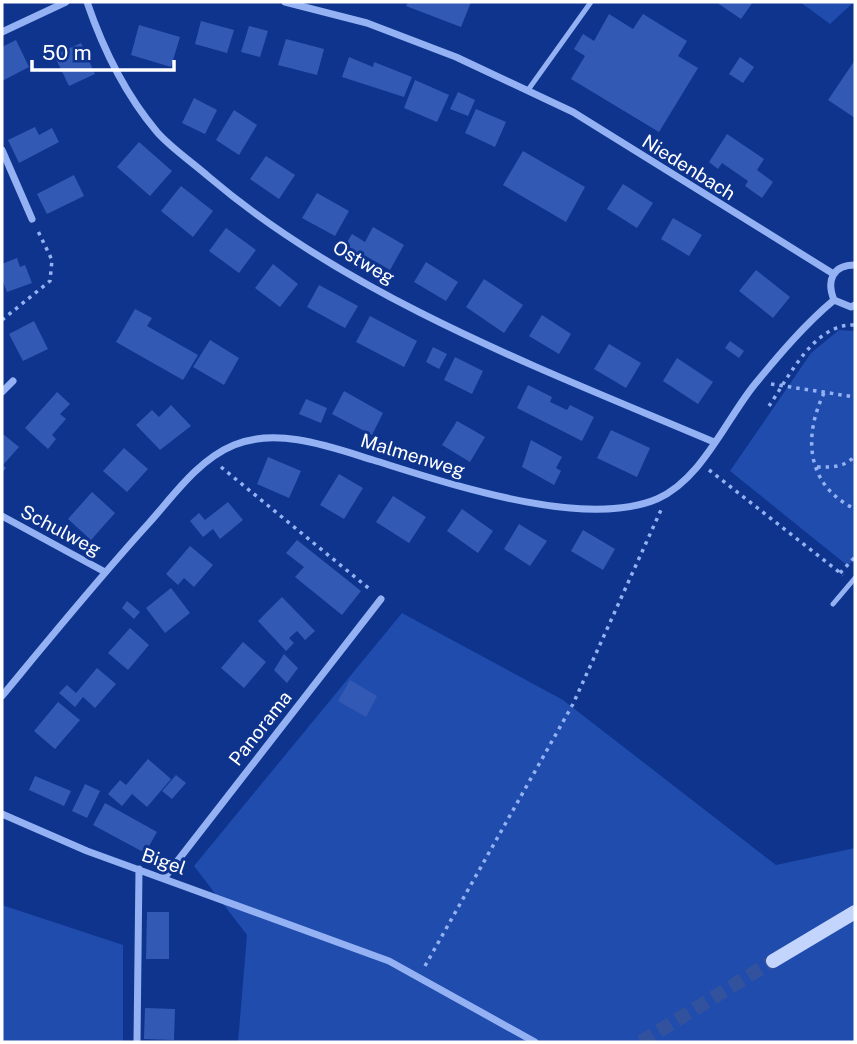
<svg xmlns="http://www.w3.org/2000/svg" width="857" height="1044" font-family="'Public Sans',sans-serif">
<rect width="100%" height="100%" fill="#0e348d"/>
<!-- green -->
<path fill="#1f4cad" d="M800,2H854L830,24Z
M839,330L855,331V558L848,566L730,471L811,353Z
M402,613L563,700L776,865L855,848V1042H238L247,935L194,866Z
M2,905L123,945V1042H2Z"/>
<!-- building -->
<path fill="#325ab5" d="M408,2H471L461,27L406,6Z
M716,2H753L741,19Z
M609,14L633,29L643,14L687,41L678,56L698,68L659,132L571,79L585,56L574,49L583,34L594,41Z
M201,21L234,30L227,53L195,44Z
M139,25L180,37L171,67L131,55Z
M249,26L268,31L260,57L241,52Z
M286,39L324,49L317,75L278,65Z
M16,40L29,67L2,81V47Z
M81,43L95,74L69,86L54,55Z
M349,57L373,67L374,62L412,77L404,97L342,77Z
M740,57L754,67L743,83L729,74Z
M855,60V118L828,100Z
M415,80L449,95L437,122L404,108Z
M458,92L475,100L468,116L450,109Z
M194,98L217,110L205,134L182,123Z
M476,109L506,122L495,147L465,133Z
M234,110L257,125L239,155L216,140Z
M35,127L39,135L52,128L59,142L19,163L8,140Z
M727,134L764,159L757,170L773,182L762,198L745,186L748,181L722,163L718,169L709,162Z
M139,142L172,171L150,196L117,167Z
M523,151L585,187L566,222L503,185Z
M266,156L295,175L279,199L250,179Z
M74,175L84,196L47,214L37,194Z
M623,184L653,203L637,228L607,209Z
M181,186L213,211L193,237L161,211Z
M317,193L349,211L335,236L302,218Z
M673,218L702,235L689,256L661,239Z
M373,227L404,245L390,270L364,255L361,260L343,249L352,234L365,242Z
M226,228L256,250L239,273L209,251Z
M17,258L20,267L25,265L32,283L7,292L2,279V264Z
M426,262L458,282L446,301L414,282Z
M273,264L298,284L280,307L255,288Z
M756,270L790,297L773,318L739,291Z
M484,279L523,305L504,333L466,307Z
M319,285L358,306L345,328L307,307Z
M135,309L152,318L147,326L198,355L183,380L116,342Z
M542,315L571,334L559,354L529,336Z
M370,316L417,341L404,367L356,342Z
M34,321L48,349L23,361L9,334Z
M210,340L239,358L224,385L193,367Z
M730,341L744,351L739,358L725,348Z
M609,344L641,363L626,388L594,369Z
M433,347L447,354L439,369L426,362Z
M455,357L483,371L472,394L444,380Z
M677,358L713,382L698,404L663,381Z
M528,385L552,397L550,402L567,410L570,405L594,417L582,441L517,408Z
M344,391L383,413L372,435L332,414Z
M57,392L70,404L60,414L66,419L52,435L56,439L48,449L25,428Z
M306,399L327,408L321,423L299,414Z
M171,405L191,426L160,450L136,425L152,410L159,417Z
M457,421L485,437L470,462L442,445Z
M611,430L650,448L637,477L597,458Z
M3,434L19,447L3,465L6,468L2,473Z
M531,440L562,457L556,468L561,471L554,485L522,467Z
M124,448L148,469L127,492L103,471Z
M268,457L301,471L289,498L257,484Z
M339,474L363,488L344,519L320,505Z
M92,492L115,513L91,540L68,519Z
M393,496L426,517L409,543L376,522Z
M228,502L243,520L220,539L213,529L203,537L190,521L199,513L205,520Z
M462,509L493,531L478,553L447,531Z
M519,524L547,541L530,566L504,549Z
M583,530L615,549L603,570L571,551Z
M297,540L361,591L342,615L295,577L304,567L286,553Z
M190,546L213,565L194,587L184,578L178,585L166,574Z
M171,588L190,613L165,633L146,608Z
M282,597L315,631L305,640L297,631L289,638L294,643L286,651L258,621Z
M127,601L140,612L134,619L122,608Z
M130,628L149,645L128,670L108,653Z
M243,642L266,662L244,688L221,668Z
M284,654L298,668L287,683L274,670Z
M97,668L116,684L95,708L83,697L75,707L59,693L67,685L76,693Z
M350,680L377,696L366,717L338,701Z
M58,702L80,720L55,749L34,731Z
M148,759L171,779L147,807L132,794L122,806L108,794L120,780L126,785Z
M176,775L186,783L172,799L162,791Z
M35,776L71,791L64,806L29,790Z
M85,784L100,791L87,818L72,811Z
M105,803L157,832L145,853L93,825Z
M147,912H169V959H146Z
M145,1008L175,1009L174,1040L144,1039Z"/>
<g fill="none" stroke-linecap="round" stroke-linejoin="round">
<!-- secondary-tunnel -->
<path stroke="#32529e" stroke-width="14" stroke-dasharray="14 7" stroke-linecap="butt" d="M641,1042L773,961"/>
<!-- path -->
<path stroke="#94b2f3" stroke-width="3.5" stroke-dasharray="3.5 5" stroke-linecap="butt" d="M2,320L50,281L52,260L37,229
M771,384L855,397
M824,393C803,437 806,485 855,509
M769,406C789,377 814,323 855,325
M221,467L372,591
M817,467C833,467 843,468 855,456
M709,470L843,575
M840,573L855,557
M425,966L573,704L661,510"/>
<!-- lane -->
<path stroke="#94b2f3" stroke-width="5" d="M528,90L591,2
M833,604L855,578"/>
<!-- street -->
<path stroke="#94b2f3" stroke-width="7" d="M87,2C103,49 125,94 157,132C171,148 192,162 209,177C351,298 544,370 714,442
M285,2L367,23L456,57L573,112L832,273
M2,32L66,2
M2,150L32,219
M855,265C833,265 826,280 834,300L851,307L855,305
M2,392L13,381
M2,516L105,572
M2,696C50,638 98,579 149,523C174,495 198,460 234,445C278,427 331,447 373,460C447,483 583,530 657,499C702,479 725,421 755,384C779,355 805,324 834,300
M2,814L87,851L389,961L535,1042
M165,877L381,599
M137,1042L139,869"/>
<!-- secondary -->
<path stroke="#c4d5fd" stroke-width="14" d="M773,961L855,912"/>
</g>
<g text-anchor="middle" stroke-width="6" stroke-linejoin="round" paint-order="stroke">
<!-- street labels -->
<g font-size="19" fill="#fff" stroke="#0e348d">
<text transform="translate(689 167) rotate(32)" y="7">Niedenbach</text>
<text transform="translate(364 262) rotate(30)" y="7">Ostweg</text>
<text transform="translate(413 455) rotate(17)" y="7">Malmenweg</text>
<text transform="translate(61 530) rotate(28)" y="7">Schulweg</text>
<text transform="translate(260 728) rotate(-52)" y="7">Panorama</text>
<text transform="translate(164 861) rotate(19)" y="7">Bigel</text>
</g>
</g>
<!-- border -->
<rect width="857" height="1044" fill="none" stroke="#ffffff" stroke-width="7"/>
<!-- scale -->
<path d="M32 60v10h142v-10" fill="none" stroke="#ffffff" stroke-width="3.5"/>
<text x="42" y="60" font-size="21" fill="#ffffff" stroke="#0e348d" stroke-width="5" paint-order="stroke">50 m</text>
</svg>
